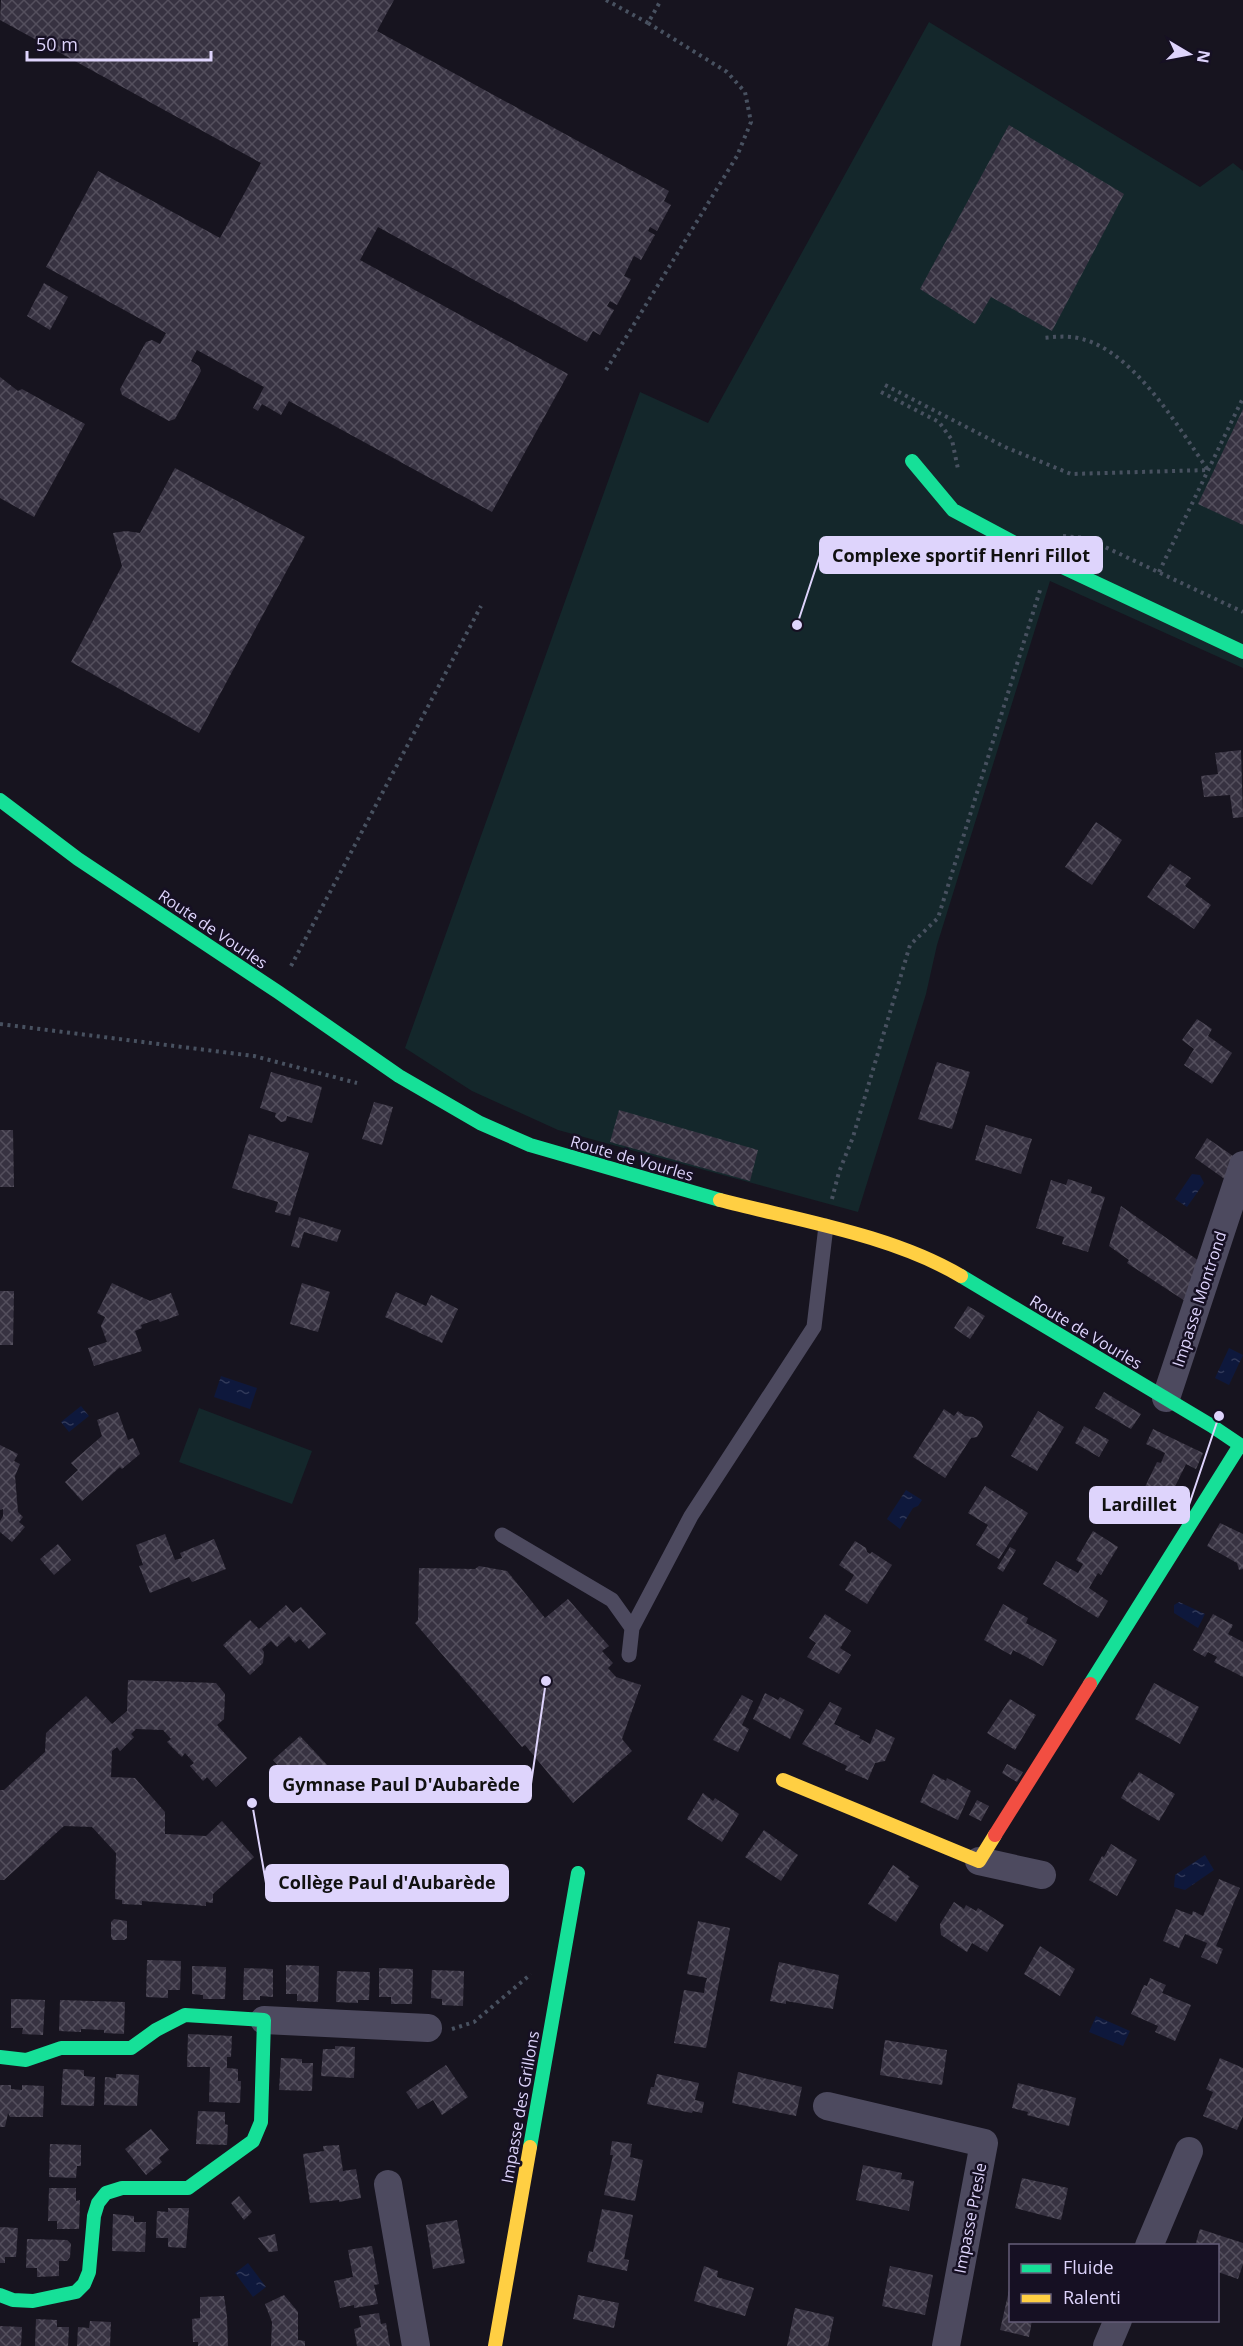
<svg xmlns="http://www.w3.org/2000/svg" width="1243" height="2346" font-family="'Open Sans',sans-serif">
<defs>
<pattern id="water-ripples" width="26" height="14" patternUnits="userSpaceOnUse" patternTransform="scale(1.5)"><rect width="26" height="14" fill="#0e183c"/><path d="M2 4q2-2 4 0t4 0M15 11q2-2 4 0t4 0" fill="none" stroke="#313959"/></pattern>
<pattern id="building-cross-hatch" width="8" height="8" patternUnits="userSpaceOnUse" patternTransform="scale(1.5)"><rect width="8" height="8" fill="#373241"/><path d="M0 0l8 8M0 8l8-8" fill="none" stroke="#544f5d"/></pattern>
</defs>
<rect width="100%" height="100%" fill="#17141f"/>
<!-- park -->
<path fill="#14272b" d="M929,22L1200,187L1233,163L1243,171V668L1050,581L937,945L926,994L858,1212L558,1130L472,1091L405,1048L640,392L708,423Z
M199,1408L312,1451L292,1504L179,1462Z"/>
<!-- water -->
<path fill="url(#water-ripples)" d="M1192,1174L1200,1175L1204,1183L1187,1207L1175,1199Z
M1229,1348L1243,1355L1229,1385L1215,1378Z
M221,1376L257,1388L250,1409L214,1397Z
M81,1406L89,1416L69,1432L61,1422Z
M906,1490L922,1500L918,1506L913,1508L900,1529L887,1519Z
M1179,1602L1205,1614L1198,1628L1174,1613V1605Z
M1205,1855L1214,1870L1185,1890L1174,1887L1175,1875Z
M1096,2016L1130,2031L1123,2046L1089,2032Z
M248,2263L266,2287L253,2297L235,2273Z"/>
<!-- building -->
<path fill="url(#building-cross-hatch)" d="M1,0H394L377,31L669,191L664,201L671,205L657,231L650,227L648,231L655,235L641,260L634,256L624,276L631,279L617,305L610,301L607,306L614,310L600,335L593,331L587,342L378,227L360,260L568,374L492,512L289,401L281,415L262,404L258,411L253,408L264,387L197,350L191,361L199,366L201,371L175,419L169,421L122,395L120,389L146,342L152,340L160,344L166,333L46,267L98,171L220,238L261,163L0,20Z
M1009,125L1124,194L1052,331L991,297L975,324L920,289Z
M44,283L68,297L50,330L27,316Z
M0,377L18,391L22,389L85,424L34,517L0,498Z
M1243,409V525L1198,504Z
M175,468L305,537L199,733L71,662L122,566L113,533L126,531L140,533Z
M1241,750L1243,817L1233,818L1230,795L1204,797L1201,776L1218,774L1215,753Z
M1096,822L1122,840L1092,885L1065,867Z
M1170,864L1191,878L1185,886L1211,905L1194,929L1147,897Z
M1197,1019L1212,1029L1208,1036L1232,1053L1212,1084L1184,1065L1194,1049L1182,1040Z
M937,1062L970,1072L952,1129L918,1119Z
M271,1072L322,1087L312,1123L287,1116L286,1121L281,1122L275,1117L276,1113L260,1108Z
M374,1102L393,1107L382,1145L362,1139Z
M619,1110L758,1150L750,1181L610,1142Z
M986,1125L1032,1139L1021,1174L975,1160Z
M0,1130H13L14,1187H0Z
M249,1134L309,1153L290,1216L275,1212L278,1202L232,1188Z
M1207,1138L1233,1156L1226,1180L1195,1158Z
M1068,1179L1092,1187L1091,1193L1105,1197L1088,1252L1062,1244L1064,1237L1036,1228L1051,1180L1066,1185Z
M1121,1206L1199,1261L1185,1301L1127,1263L1129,1260L1109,1246Z
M299,1217L341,1230L337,1242L304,1232L299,1248L291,1246Z
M112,1283L150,1301L171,1293L179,1315L160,1322L158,1319L141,1325L142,1328L135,1331L142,1351L94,1366L88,1348L107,1342L101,1326L105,1317L97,1313Z
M302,1283L330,1292L318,1332L290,1324Z
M0,1291H14L13,1345H0Z
M396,1292L426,1306L431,1295L458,1309L442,1343L385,1317Z
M968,1306L985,1316L970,1339L954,1328Z
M1104,1392L1141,1414L1131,1429L1095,1408Z
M944,1409L954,1416L958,1411L965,1416L973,1417L981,1422L983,1427L977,1437L971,1438L945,1478L913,1457Z
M1038,1411L1064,1427L1037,1471L1011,1456Z
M118,1412L128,1440L133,1438L140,1454L122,1469L120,1467L82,1501L65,1482L78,1470L71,1463L102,1436L97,1420Z
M1084,1426L1109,1440L1099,1457L1075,1443Z
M1153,1429L1203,1453L1196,1469L1186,1464L1167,1503L1143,1491L1157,1462L1161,1463L1165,1453L1146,1444Z
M0,1445L18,1454L14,1461L20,1464L15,1476L18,1512L23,1517L19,1522L25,1527L12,1542L0,1532V1521L3,1516V1509L0,1510Z
M985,1486L1028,1513L999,1559L976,1545L988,1525L968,1513Z
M1220,1523L1243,1534V1569L1239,1570L1237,1563L1207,1546Z
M1093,1531L1118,1547L1101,1575L1098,1573L1089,1588L1108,1601L1098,1618L1043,1584L1056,1561L1078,1573L1083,1564L1076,1560Z
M165,1534L175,1560L182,1558L180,1553L214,1539L226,1569L192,1582L189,1577L150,1593L139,1566L143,1565L136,1545Z
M855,1541L866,1548L867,1552L870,1554L872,1552L892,1565L867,1604L845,1590L854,1575L839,1565Z
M58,1544L71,1560L54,1575L40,1559Z
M1010,1547L1016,1550L1003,1572L997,1568Z
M479,1566L507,1571L545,1618L568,1599L609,1646L602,1651L613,1663L608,1668L616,1677L641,1685L622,1739L632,1751L573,1803L525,1745L522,1747L415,1623L418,1620L419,1568L475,1569Z
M1003,1604L1028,1618L1026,1623L1057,1640L1043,1666L1013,1650L1011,1655L984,1640Z
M286,1605L293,1613L301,1607L326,1634L309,1649L300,1639L295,1643L289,1636L277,1647L271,1641L262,1649L264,1652L263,1663L250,1675L223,1645L250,1620L259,1629Z
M825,1614L851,1631L840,1648L851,1655L839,1674L807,1657L816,1643L809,1638Z
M1213,1614L1233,1625L1228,1634L1243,1642V1677L1214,1662L1217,1657L1208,1652L1205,1657L1193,1650Z
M128,1680L216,1683L225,1694L224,1719L217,1725L247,1758L216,1787L207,1777L203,1781L190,1766L194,1763L185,1753L182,1757L167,1742L171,1739L163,1730L136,1729L131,1734L134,1737L120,1751L117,1747L112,1751L111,1777L135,1778L165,1812V1834L206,1836L222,1821L254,1857L213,1894V1903L206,1902V1906L142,1901V1905L122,1904V1900L115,1899L116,1853L92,1827L64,1826L4,1880H0V1790H4L45,1752L46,1733L86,1696L112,1724L127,1711Z
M1154,1683L1199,1707L1180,1744L1135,1719Z
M765,1693L778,1700L780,1697L804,1710L790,1739L753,1719Z
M742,1695L753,1701L742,1725L749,1729L738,1752L713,1740Z
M1010,1699L1036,1715L1015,1750L987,1733Z
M830,1702L842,1708L834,1724L860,1736L859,1738L870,1744L876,1729L895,1738L885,1761L875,1763L868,1780L845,1770L847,1766L802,1744Z
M300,1736L329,1767L302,1792L273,1760Z
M1007,1764L1023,1772L1017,1782L1002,1773Z
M1139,1772L1175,1794L1159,1821L1121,1798L1130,1781L1132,1783Z
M933,1774L946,1781L947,1778L971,1791L958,1820L920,1802Z
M703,1793L713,1801L715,1798L739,1814L722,1842L687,1819Z
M977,1800L989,1806L981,1821L969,1815Z
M764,1830L798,1855L781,1881L745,1857Z
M1111,1844L1137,1860L1117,1896L1089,1880L1102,1856L1104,1857Z
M893,1865L910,1877L908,1879L919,1886L896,1922L868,1904Z
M1219,1879L1240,1888L1216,1946L1223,1949L1217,1964L1201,1957L1207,1943L1185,1934L1179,1948L1163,1941L1176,1909L1192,1915L1193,1911L1203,1916Z
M954,1902L964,1909L966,1905L976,1911L978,1908L1004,1925L987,1952L972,1943L967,1952L941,1935L940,1924Z
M114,1919L127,1921V1938L124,1940H113L111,1937V1922Z
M698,1921L730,1928L706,2048L674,2043L684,1990L704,1993L705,1985L707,1978L687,1974Z
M1040,1946L1075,1969L1060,1996L1024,1974Z
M147,1960L181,1961L180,1990H168V1998L146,1997Z
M779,1962L839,1975L833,2009L786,2001V2004L770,2001Z
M286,1965L319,1966L318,2002L297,2001V1994H286Z
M192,1966L226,1967L225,1999H203V1995L192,1994Z
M244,1968L273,1969V1997L260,1996V2000H243Z
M379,1968L413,1969L412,2004H391V1997H379Z
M432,1970L464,1971L463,2006L442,2005V1999L431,1998Z
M337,1971L370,1972L369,2000H358V2003L336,2002Z
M1150,1978L1166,1985L1162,1993L1191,2005L1175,2041L1155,2032L1158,2026L1131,2014L1144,1985L1147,1986Z
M11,1999L45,2000L43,2035L22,2034L23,2028H11Z
M60,2000L125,2002L124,2034L104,2033V2030L81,2029V2032L59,2031Z
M188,2034L232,2036L231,2057H227V2068L238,2069V2081H241L240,2103L209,2102L210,2067H187Z
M885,2040L947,2050L942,2085L880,2075Z
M335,2046L355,2047L354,2078L321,2076L323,2049H335Z
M281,2058L302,2059V2063H313L312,2091L279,2090Z
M1220,2058L1243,2068V2116L1237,2130L1203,2116L1213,2092L1206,2089Z
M446,2065L468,2097L442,2115L433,2100L418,2109L406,2092Z
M63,2069L84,2070V2076L95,2077L94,2106L61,2105Z
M738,2072L802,2087L796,2116L732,2103Z
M116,2074L139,2075L137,2106L104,2105L105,2077L116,2078Z
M657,2074L699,2083L695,2100L704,2102L702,2113L693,2111L692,2113L647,2104L651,2087H654Z
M1018,2083L1076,2098L1069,2126L1027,2115L1028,2112L1012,2108Z
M0,2085H11V2089L22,2090V2085L44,2086L43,2117H10L8,2113L5,2127H0Z
M198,2111L225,2112V2124L228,2125L227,2145L196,2144Z
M151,2129L169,2150L159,2158L162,2162L146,2175L125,2149Z
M612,2141L632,2144L630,2157L643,2160L635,2201L604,2195L613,2155H610Z
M50,2144L81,2145V2166H77L76,2178L49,2177Z
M339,2145L343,2171L356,2169L361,2198L339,2202V2200L310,2203L303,2154L324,2151L323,2146Z
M863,2165L902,2173L901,2179L914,2181L909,2211L856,2200Z
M1022,2178L1068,2188L1061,2220L1015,2208Z
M49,2188H76V2201L80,2200L79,2229H57V2221H48Z
M239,2196L252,2212L244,2220L231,2203Z
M168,2208H189L186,2248L168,2247V2238H156L157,2211L168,2212Z
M602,2209L633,2215L624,2259L629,2260L627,2271L587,2262L589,2251L593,2252Z
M113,2214L134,2216V2222H146L145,2252L112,2251Z
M457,2220L465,2263L433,2269L426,2225Z
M0,2227L18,2228L16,2257H5V2263H0Z
M1200,2229L1243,2243V2264L1238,2279L1218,2272V2246H1195Z
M275,2234L278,2251L269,2252L258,2238Z
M27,2239L67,2240L71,2244L70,2257L67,2261H59V2276L37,2277V2268H26Z
M372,2246L379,2284L374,2285L378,2304L354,2308V2305L340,2308L334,2281L353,2277L348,2250Z
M704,2266L718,2271L717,2277L754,2288L745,2316L694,2301Z
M890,2266L933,2275L925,2315L882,2306Z
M1010,2286V2320H1032L1029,2337L1000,2330Z
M284,2295L298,2312V2340L305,2341V2346H271L272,2322L265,2304Z
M578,2295L619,2303L614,2328L573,2319Z
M224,2296L227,2317L228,2346H198V2342H193L192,2319L200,2318V2297Z
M795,2308L834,2317L828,2346H787Z
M379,2313L381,2324L386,2323L390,2346H357L354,2329L361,2327L359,2316Z
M36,2319L57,2320V2327H69L68,2346H35Z
M90,2321L111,2322L110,2346H77L78,2327L89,2328Z
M0,2326L22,2327L21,2346H0Z"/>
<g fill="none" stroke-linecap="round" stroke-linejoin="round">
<!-- path -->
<path stroke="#485160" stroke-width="4" stroke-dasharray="3 4.5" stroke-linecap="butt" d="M606,0L648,23
M606,370L737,156L751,122L745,92L727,72L648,23L661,0
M885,385L1005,447L1071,474L1208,470C1179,428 1134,352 1082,339C1068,335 1055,337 1041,338
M881,392L939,422L952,440L958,469
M1063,536L1086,538L1243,612
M1159,572L1243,398
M291,966L481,606
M0,1024L254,1056L357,1083
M832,1199L839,1172L853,1137L910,945L938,918L1041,587
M452,2029L474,2022L531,1974"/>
<!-- lane -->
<path stroke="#4d4a5f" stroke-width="15" d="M502,1535L612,1600L632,1628
M629,1655L632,1628L691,1516L814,1327L826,1226"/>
<!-- street -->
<path stroke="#4d4a5f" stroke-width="28" d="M1166,1398L1243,1165
M979,1861L1042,1875
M264,2020L428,2028
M827,2106L984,2143L946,2346
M388,2184L416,2346
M1149,2246L1189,2151
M1107,2346L1118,2320"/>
<!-- fast -->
<path stroke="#16e098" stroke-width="14" d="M912,461L953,510L1041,557L1243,652
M0,800L78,859L278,992L399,1076L480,1123L530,1145L720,1200
M961,1276L1212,1426L1243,1447
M1090,1684L1240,1445
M0,2057L26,2060L61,2048H131L156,2030L185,2015L264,2020L261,2122L253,2141L188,2188H122L106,2193L98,2203L94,2216L89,2272L84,2284L76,2292L33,2301L13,2300L0,2295
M530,2147L578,1873"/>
<!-- slow -->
<path stroke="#ffcf43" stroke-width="14" d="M720,1200C797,1220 892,1235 961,1276
M783,1780L979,1861L995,1835
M495,2346L530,2147"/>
<!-- jam -->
<path stroke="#f24e42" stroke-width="14" d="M995,1835L1090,1684"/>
</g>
<g text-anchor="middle" stroke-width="5" stroke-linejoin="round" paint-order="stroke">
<!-- street labels -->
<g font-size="16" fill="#ded4fc" stroke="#161023">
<text transform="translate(213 929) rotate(34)" y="6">Route de Vourles</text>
<text transform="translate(632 1158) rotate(16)" y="6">Route de Vourles</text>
<text transform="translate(1199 1299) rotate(-72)" y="6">Impasse Montrond</text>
<text transform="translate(1086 1332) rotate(31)" y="6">Route de Vourles</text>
<text transform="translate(520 2107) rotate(-80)" y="6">Impasse des Grillons</text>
<text transform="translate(970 2218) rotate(-79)" y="6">Impasse Presle</text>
</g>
</g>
<!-- callouts -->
<path fill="none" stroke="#ded4fc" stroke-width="2" d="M797 625L820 555M1219 1416L1189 1505M546 1681L531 1784M252 1803L266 1883"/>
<g fill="#ded4fc" stroke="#161023" stroke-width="2">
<circle cx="797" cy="625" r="6"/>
<circle cx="1219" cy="1416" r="6"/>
<circle cx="546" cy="1681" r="6"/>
<circle cx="252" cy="1803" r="6"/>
</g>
<g fill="#ded4fc" stroke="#ded4fc" stroke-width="2">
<rect x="820" y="537" width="282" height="36" rx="6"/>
<rect x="1090" y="1487" width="99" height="36" rx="6"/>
<rect x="270" y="1766" width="261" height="36" rx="6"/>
<rect x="266" y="1865" width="242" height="36" rx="6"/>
</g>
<g font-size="18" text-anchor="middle" font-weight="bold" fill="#111">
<text x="961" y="562">Complexe sportif Henri Fillot</text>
<text x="1139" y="1511">Lardillet</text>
<text x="401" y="1791">Gymnase Paul D'Aubarède</text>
<text x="387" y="1889">Collège Paul d'Aubarède</text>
</g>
<!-- legend -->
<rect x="1009" y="2244" width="210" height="78" fill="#161023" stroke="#665e7a" stroke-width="1.5"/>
<rect x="1021" y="2264" width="30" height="9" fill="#16e098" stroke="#665e7a" stroke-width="1.5"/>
<text x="1063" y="2274" font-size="18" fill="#ded4fc">Fluide</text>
<rect x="1021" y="2294" width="30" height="9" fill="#ffcf43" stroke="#665e7a" stroke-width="1.5"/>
<text x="1063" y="2304" font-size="18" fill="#ded4fc">Ralenti</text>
<!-- north arrow -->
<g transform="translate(1189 54) rotate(100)" stroke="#161023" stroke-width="4.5" paint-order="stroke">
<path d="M0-4.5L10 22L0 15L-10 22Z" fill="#ded4fc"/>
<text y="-9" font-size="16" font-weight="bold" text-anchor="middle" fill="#ded4fc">N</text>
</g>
<!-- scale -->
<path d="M27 51v9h184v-9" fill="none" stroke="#ded4fc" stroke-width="3"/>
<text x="36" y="51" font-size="18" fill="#ded4fc" stroke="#161023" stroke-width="4.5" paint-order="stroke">50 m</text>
</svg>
